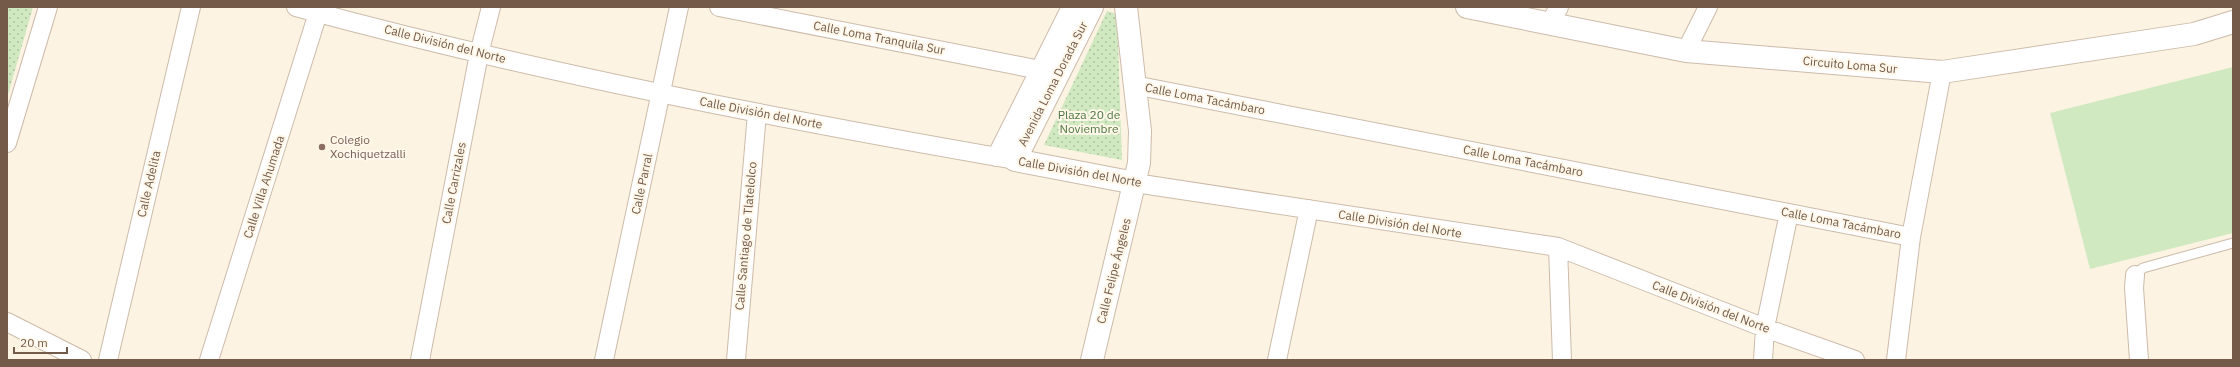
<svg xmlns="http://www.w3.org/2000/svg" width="2240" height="367" font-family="'IBM Plex Sans',sans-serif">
<defs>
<pattern id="park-dots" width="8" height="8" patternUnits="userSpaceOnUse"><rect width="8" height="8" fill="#d0e9c1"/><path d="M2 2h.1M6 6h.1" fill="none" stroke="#adc09f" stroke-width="1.8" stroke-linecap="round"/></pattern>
</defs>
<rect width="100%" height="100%" fill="#fcf3e3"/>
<!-- grass -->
<path fill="#d0e9c1" d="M2233,67V233L2090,269L2050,113Z"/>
<!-- park -->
<path fill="url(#park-dots)" d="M7,7H33L7,98Z
M1107,11L1117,14L1122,160L1044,145Z"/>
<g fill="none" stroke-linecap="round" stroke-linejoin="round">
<defs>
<path id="service" d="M2135,275L2143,268L2233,243"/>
<path id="minor" d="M296,7C532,71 773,118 1015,160
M719,7L1040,70
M1550,23L1559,7
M1686,51L1708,7
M1134,85L1911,237
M7,143L48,7
M996,157L1071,7
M1135,183L1558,247L1765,328L1855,360
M1558,247L1562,360
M2135,275L2134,288L2139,360
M7,322L82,360
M108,360L191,7
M209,360L318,13
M420,360L479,54L491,7
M604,360L679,7
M736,360L757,113
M1277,360L1309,209
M1763,360L1765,328L1789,213
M1896,360L1911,237L1942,72"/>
<path id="tertiary" d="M1092,7L1015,160L1135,183
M1467,7L1686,51L1942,72L2194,34L2233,22
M1092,360L1139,163L1140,131L1126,7"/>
</defs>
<!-- service casing -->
<use href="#service" stroke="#cdbbaa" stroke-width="11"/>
<!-- minor casing -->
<use href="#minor" stroke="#cdbbaa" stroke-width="20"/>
<!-- tertiary casing -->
<use href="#tertiary" stroke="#cdbbaa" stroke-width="24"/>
<!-- service -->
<use href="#service" stroke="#fff" stroke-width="9"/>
<!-- minor -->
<use href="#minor" stroke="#fff" stroke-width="18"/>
<!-- tertiary -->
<use href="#tertiary" stroke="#fff" stroke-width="22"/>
</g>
<!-- markers -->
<circle fill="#8d6e63" stroke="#fff7e9" stroke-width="1.5" cx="322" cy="147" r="4"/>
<g text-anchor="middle" stroke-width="4" stroke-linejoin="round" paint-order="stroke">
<!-- street labels -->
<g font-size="12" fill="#735a49" stroke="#fff7e9">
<text transform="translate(879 38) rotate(11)" y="4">Calle Loma Tranquila Sur</text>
<text transform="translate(445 44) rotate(14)" y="4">Calle División del Norte</text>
<text transform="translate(1850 65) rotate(5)" y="4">Circuito Loma Sur</text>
<text transform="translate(1053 84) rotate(-63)" y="4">Avenida Loma Dorada Sur</text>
<text transform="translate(1205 99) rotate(11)" y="4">Calle Loma Tacámbaro</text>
<text transform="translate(761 113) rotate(11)" y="4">Calle División del Norte</text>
<text transform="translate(1523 161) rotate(11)" y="4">Calle Loma Tacámbaro</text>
<text transform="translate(1080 172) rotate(10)" y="4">Calle División del Norte</text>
<text transform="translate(454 183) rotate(-79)" y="4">Calle Carrizales</text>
<text transform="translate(149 184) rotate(-77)" y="4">Calle Adelita</text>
<text transform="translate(642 184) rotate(-78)" y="4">Calle Parral</text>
<text transform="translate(264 187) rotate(-72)" y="4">Calle Villa Ahumada</text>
<text transform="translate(1841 223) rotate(11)" y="4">Calle Loma Tacámbaro</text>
<text transform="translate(1400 224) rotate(9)" y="4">Calle División del Norte</text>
<text transform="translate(746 236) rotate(-85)" y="4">Calle Santiago de Tlatelolco</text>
<text transform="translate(1114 271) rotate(-76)" y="4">Calle Felipe Ángeles</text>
<text transform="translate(1711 307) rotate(21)" y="4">Calle División del Norte</text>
</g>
<!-- park labels -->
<g font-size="12" fill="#4f7942" stroke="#fff7e9">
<text x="1089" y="119">Plaza 20 de<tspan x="1089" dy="14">Noviembre</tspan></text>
</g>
<!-- education labels -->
<g font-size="12" fill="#785e54" stroke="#fff7e9" text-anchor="start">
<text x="330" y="144">Colegio<tspan x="330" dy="14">Xochiquetzalli</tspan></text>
</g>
</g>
<!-- border -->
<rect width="2240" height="367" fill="none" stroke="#735a49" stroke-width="16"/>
<!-- scale -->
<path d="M14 347v6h53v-6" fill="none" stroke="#735a49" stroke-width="2"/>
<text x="20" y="347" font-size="12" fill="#735a49" stroke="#fff7e9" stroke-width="3" paint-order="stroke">20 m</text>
</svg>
